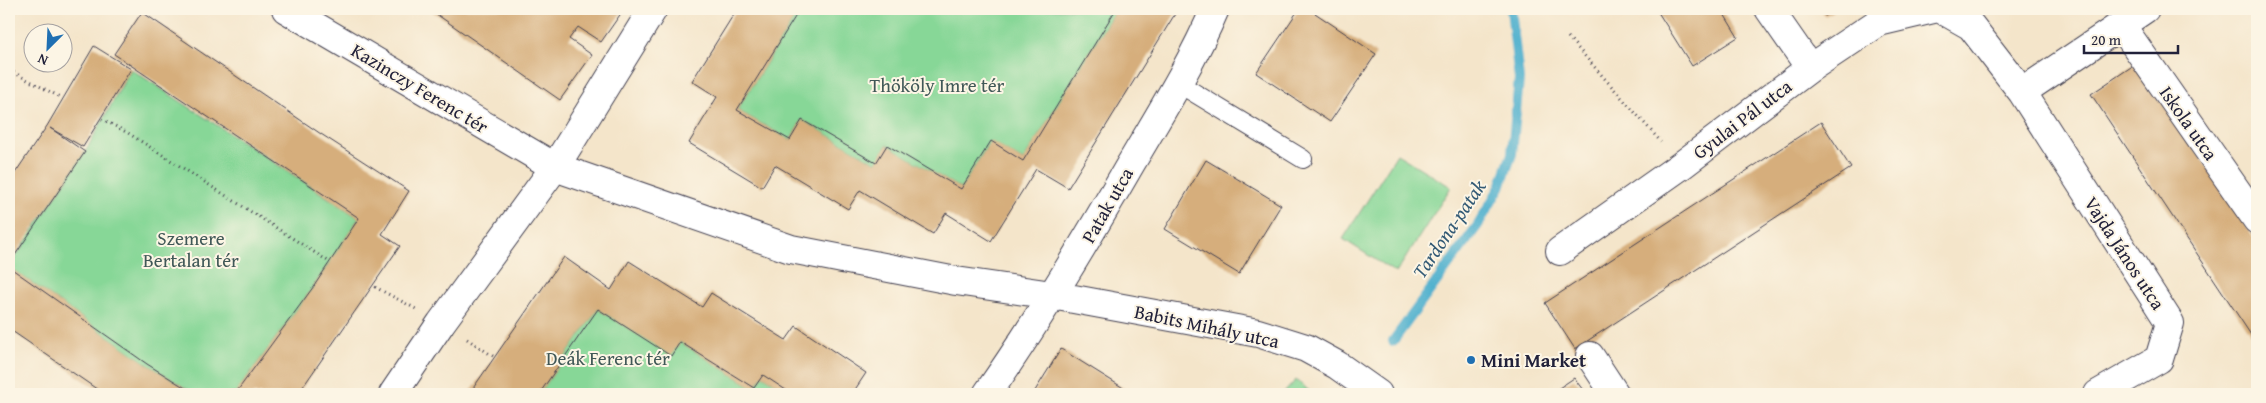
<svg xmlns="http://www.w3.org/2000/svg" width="2266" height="403" font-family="'Gentium Book Plus',serif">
<rect width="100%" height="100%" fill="#fcf5e5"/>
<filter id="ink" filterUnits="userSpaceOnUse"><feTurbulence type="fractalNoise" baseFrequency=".02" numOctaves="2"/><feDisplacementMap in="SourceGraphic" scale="10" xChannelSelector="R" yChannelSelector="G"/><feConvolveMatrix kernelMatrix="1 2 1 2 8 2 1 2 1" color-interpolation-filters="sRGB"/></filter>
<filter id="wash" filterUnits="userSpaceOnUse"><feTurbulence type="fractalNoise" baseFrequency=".0096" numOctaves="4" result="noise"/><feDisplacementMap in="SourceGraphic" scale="20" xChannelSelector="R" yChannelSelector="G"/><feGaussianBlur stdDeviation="1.12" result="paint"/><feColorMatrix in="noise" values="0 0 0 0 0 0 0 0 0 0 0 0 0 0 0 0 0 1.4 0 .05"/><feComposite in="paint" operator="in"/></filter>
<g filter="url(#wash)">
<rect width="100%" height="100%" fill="#f4e5ca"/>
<!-- green -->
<path fill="#87d797" stroke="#547c69" d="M800,9H1116L1023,161L990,141L961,189L887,145L876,163L802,120L790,140L737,110Z
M131,69L359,218L314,286L235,394H195L147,364L9,267L85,152Z
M1397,154L1451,187L1396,273L1343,239Z
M598,309L671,355L680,342L754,388L763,375L792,394H539Z
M1296,380L1313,394H1283Z"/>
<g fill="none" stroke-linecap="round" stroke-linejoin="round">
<!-- stream -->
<path stroke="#4fb0ce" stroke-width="10" d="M1393,341L1478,225L1500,187L1512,154L1519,79L1511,9"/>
</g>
<g id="blocks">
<!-- building -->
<path fill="#d6ae7b" d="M429,9H624L601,42L578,27L569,39L592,55L560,100Z
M737,9H800L737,110L790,140L802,120L876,163L887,145L961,189L991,141L1023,161L1116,9H1178L1068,188L1036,169L991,241L946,213L933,234L860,190L848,209L775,165L762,187L689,143L717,97L692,81Z
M1299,9H1309L1376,54L1330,122L1256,73Z
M1656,9H1721L1738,37L1692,66Z
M1819,9H1836L1825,16Z
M142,12L321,134L409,191L382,234L400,246L298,394H235L314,286L359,218L114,54Z
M94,46L131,69L83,147L50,128L85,152L9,264V182L47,126Z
M2137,63L2257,242V344L2091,94Z
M1821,122L1851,168L1575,349L1545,303Z
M1206,160L1281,205L1239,274L1165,229Z
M564,257L611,290L629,261L702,307L711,293L786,340L796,326L866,373L852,394H792L763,375L754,388L680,342L671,356L598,309L539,394H469Z
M9,267L147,364L195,394H104L9,329Z
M1061,349L1133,394H1033Z
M1574,378L1586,394H1550Z"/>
</g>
</g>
<g filter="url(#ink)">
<use href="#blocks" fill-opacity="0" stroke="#423f50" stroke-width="1"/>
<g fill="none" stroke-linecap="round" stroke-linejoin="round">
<defs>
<path id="lane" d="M1178,83L1303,159"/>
<path id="street" d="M286,9L555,167L791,249L956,281L1052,295L1258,333L1306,348L1337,365L1378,394
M1769,9L1810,68
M1941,9L1971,26L2022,92L2170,323L2159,359L2098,394
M2121,25L2257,220
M2022,92L2145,9
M1560,251L1682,165L1810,68L1879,22L1934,9
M1590,356L1615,394
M393,394L441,323L555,167L653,9
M987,394C1039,320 1085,243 1130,165C1160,114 1192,63 1215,9"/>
</defs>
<!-- lane casing -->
<use href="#lane" stroke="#423f50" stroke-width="20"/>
<!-- street casing -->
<use href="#street" stroke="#423f50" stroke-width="30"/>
<!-- path -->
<path stroke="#423f50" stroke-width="3" stroke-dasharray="1 4" stroke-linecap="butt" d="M1568,37L1661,142
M9,70L60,97
M102,119L128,133L328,261
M375,287L416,309
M467,339L493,356
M543,392L546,394"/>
<!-- lane -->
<use href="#lane" stroke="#fff" stroke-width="18"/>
<!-- street -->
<use href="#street" stroke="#fff" stroke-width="28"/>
</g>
</g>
<!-- markers -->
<circle fill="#1f6fb2" stroke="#fcf5e5" stroke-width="2" cx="1471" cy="360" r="5"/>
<g text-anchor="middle" stroke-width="4" stroke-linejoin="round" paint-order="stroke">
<!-- park labels -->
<g font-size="19" fill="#405857" stroke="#fcf5e5">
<text x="937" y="92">Thököly Imre tér</text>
<text x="191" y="245">Szemere<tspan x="191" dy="22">Bertalan tér</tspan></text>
<text x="608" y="365">Deák Ferenc tér</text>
</g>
<!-- street labels -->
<g font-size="19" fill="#22223b" stroke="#fcf5e5">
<text transform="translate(420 88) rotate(31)" y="7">Kazinczy Ferenc tér</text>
<text transform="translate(1742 119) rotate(-37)" y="7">Gyulai Pál utca</text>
<text transform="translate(2189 123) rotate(55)" y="7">Iskola utca</text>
<text transform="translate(1107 205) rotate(-60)" y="7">Patak utca</text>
<text transform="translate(2125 253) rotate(57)" y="7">Vajda János utca</text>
<text transform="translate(1207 326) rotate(12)" y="7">Babits Mihály utca</text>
</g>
<!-- poi labels -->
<g font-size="19" font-weight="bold" fill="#22223b" stroke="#fcf5e5" text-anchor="start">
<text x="1481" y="367">Mini Market</text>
</g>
<!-- water labels -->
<g font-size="20" font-style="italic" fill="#345b76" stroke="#fcf5e5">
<text transform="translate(1449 229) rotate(-56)" y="7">Tardona-patak</text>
</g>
</g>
<!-- margin -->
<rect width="2266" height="403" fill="none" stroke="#fcf5e5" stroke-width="30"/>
<!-- north arrow -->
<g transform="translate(48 48) rotate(204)"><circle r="24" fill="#fcf5e5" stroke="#a5a1a1"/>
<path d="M0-4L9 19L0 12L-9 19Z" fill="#1f6fb2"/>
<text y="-8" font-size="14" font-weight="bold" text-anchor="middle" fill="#22223b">N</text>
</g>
<!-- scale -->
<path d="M2084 45v8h94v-8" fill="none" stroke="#22223b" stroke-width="2.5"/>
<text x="2091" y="45" font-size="15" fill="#22223b" stroke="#fcf5e5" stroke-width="4" paint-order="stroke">20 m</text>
</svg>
